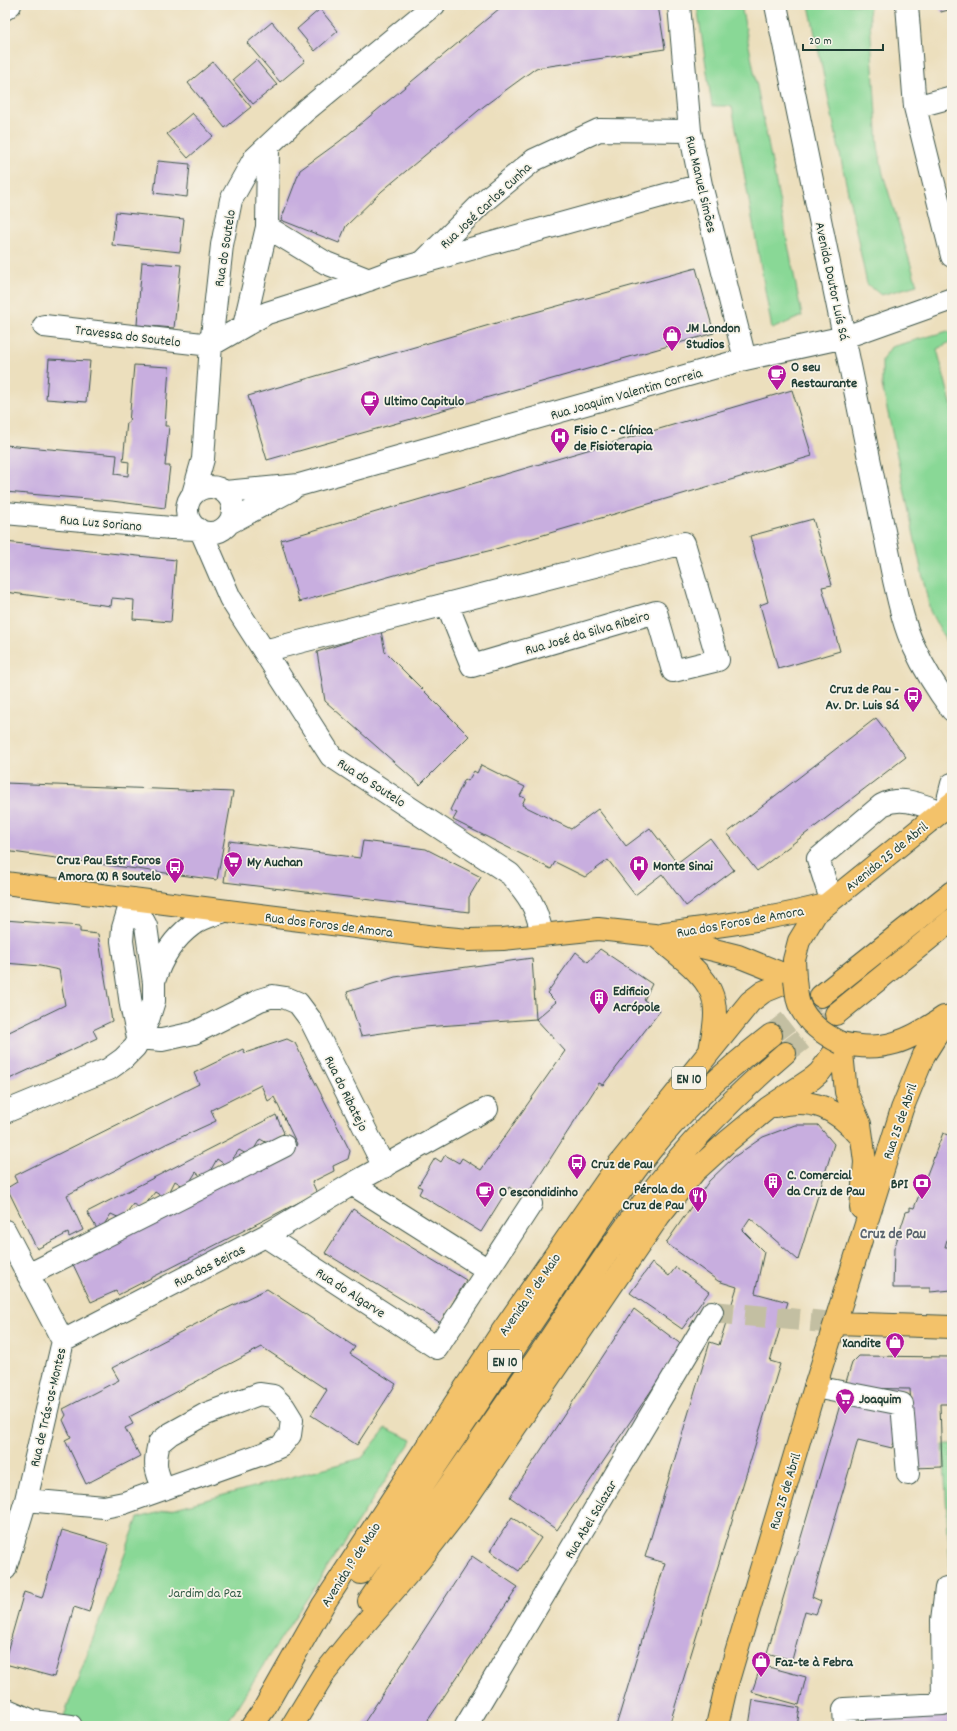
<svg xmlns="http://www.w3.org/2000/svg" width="957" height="1731" font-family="Dekko,sans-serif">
<rect width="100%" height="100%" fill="#f7f3e8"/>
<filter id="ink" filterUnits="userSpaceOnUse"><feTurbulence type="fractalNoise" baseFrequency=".025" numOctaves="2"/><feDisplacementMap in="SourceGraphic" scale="8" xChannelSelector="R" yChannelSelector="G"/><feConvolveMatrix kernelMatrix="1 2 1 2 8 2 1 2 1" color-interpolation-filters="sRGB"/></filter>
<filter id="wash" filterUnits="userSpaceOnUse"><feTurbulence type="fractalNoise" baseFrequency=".012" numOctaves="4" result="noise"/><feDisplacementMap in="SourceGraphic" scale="16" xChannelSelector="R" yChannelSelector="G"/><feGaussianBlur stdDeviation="0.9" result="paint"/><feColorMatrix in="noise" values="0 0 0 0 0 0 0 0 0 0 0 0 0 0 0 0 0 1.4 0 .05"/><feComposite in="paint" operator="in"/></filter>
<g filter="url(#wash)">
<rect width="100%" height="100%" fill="#ecdfbd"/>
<!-- green -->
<path fill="#89d896" stroke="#548a65" d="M697,5H741L802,316L772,329L732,106H712Z
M809,5H869L878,146L883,174L917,285L881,295L867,284Z
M948,331L952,335V341L937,349L952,407V482L949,484L952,495V653L930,611L882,385V360L891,347Z
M386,1428L412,1440L269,1656L225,1726H71L61,1724L138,1518L362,1458Z
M943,1445H952V1566L950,1567Z"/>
<g id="blocks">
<!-- building -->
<path fill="#c8aedf" d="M517,5H658L665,49L536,68L484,106L382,191L346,226L339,243L281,220L300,170L340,141L500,8Z
M939,5H952V9L941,12Z
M320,9L338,31L315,51L297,29Z
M272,22L305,61L280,82L247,43Z
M256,60L277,85L253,104L233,80Z
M213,62L251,107L225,128L188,83Z
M192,113L213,136L188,158L167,134Z
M158,161L190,164L187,197L154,193Z
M116,212L184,219L180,252L112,245Z
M142,262L181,265L174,328L137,325Z
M696,268L714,333L267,460L248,396L503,321Z
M49,359L90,361L86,402L46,399Z
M134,365L169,367L165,426H169L165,466H170L165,508L112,501L5,492V445L117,455L115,474L128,476L129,462L123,461L127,422L129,423Z
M792,390L812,456L492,550L427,566L299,602L281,540Z
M813,519L832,585L822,587L840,651L778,669L760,605L768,602L750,536Z
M5,542L176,560L171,622L133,619L134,600L112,598L111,606L5,592Z
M381,631L385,652L469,736L420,785L325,701L317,652Z
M876,718L906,757L757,871L727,833Z
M481,765L525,787L520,796L525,798L522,805L571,829L598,809L626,846L650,828L677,863L710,838L734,870L686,906L662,874L635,895L608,860L585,877L555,862L551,869L453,820L457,813L450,810L465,779L468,781L474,771L477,773Z
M5,783L233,792L217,880L5,851Z
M229,841L360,858L363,841L426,849L481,877L469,897V912L224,882Z
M5,920L80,926V932L98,934L112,1021L93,1030L97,1038L5,1081V1034L65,1005L59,970L40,966L5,963Z
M600,949L652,984L644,1000L660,1011L603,1085L599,1083L525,1198L509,1187L481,1232L419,1194L422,1188L418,1186L435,1158L441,1162L445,1155L459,1163L462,1158L481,1170L565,1051L536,1019L556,1002L547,993L576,952L588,962Z
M532,958L536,1019L424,1027L361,1036L347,992L395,977Z
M287,1039L295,1043L322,1096L350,1151L348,1159L333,1166L334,1171L312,1182L317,1193L118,1295L116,1291L91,1302L70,1258L295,1148L297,1144L274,1097L268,1101L261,1085L211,1110L216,1121L166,1144L67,1195L83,1230L69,1237L68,1233L37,1249L7,1188L17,1182L14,1176L199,1084L194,1073L243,1049L245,1053Z
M276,1115L284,1133L271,1145L260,1139L250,1156L239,1150L227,1166L217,1159L205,1180L196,1172L186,1188L175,1181L166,1199L155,1192L142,1209L133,1204L122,1219L111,1214L99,1232L87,1212Z
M795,1125H818L834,1144L798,1260L750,1218L742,1230L764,1252L755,1293L788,1302L770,1361L780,1364L669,1726H616L665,1563L645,1557L710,1342L719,1345L737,1287L718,1281L666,1243L709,1181L734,1157L763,1137Z
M943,1133L952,1137V1222L945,1247H952V1290L930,1292V1288H893L894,1249L906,1212L910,1211V1207L914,1208Z
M353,1209L406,1244L466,1280L441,1323L325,1253Z
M652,1263L669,1276L676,1267L709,1292L682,1329L630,1293Z
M267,1289L355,1347L350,1354L396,1384L357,1445L311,1415L327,1390L262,1347L129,1417L133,1424L125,1428L140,1456L86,1484L65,1440L71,1437L63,1420L66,1415L63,1409L119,1380L112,1368L215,1314Z
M634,1309L682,1345L557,1530L510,1497Z
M859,1356L952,1357V1404H940L942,1467L914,1468L910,1389L844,1388L852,1363Z
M842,1398L899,1412V1427L892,1448L858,1440L812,1597L821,1601L816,1614L805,1611L792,1660L767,1653Z
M512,1517L541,1538L519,1571L490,1551Z
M62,1530L109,1544L89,1612L74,1607L54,1677L5,1664V1659L24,1592L42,1598Z
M472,1556L518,1587L424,1726H362Z
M761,1665L806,1677L799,1705L752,1692Z
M753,1700L800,1708L797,1726H749Z
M949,1712L950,1726H867L866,1715Z"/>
</g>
</g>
<g filter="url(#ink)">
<use href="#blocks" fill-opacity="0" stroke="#3e5549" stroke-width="1"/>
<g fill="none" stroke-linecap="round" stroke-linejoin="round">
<!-- minor-tunnel -->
<path stroke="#c3bfa2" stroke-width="22" stroke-dasharray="22 11" stroke-linecap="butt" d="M712,1312L835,1323"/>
<!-- major-tunnel -->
<path stroke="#c3bfa2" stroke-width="22" stroke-dasharray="22 11" stroke-linecap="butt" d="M771,1035L821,996
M785,1053L836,1014"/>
<defs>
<path id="minor" d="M679,5L690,131L701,185L745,359
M776,5L894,580C899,602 904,626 914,647C924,669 938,691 952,710
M907,5L915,107
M5,9L10,5
M952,97L915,107L952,256
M267,227L326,263L369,280
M423,262L484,201L534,160L599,130L690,131
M44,326L211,345L267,313L352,286L395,270L701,185
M244,326L267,227L268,146
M187 510a23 23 0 1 1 46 0a23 23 0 1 1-46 0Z
M225,492L299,485L745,359L845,337L952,299
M193,494L203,459L211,345L222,245L231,200L254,159L304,112L434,5
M5,513L171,528L198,529
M229,523L291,490
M201,531L230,598L331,756L510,874C529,896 535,904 542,933
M264,651L684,543L718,660L673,671L656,612L472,666L447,604
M946,808L952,784
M132,899L123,928L122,941L131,1005L138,1038
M831,900L818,859L882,805C902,795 922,805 941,812
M154,981C161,959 173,939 192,925C201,918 214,915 224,911
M138,1038L162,1040L194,1033L260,1000L273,996L286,998L298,1003L310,1019L384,1167
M5,1112L109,1069L123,1059L135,1047L148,1020L154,1001V983L146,926L132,899
M352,1184L488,1270
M5,1231L63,1341L26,1500L5,1569
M265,1236L437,1348L531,1204
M28,1275L284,1146
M63,1341L265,1236L352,1184L487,1109
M815,1387L902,1404L908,1474
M26,1500L104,1507L124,1503L265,1453L281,1446L290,1435L292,1420L284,1407L273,1396L259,1394L206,1414L170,1434L159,1443C154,1463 155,1470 164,1489
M5,1709L33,1721L71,1726
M466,1726L712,1312
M845,1726L844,1709L943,1704L942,1620L946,1588L952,1587"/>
<path id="major" d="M5,883L436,937L469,940L503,939L598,929L654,935L738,956L795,979
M665,933C719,926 772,919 825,905
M657,937C673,952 703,971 711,992C719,1010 713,1032 710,1051
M795,979L794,960L799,941L816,913L952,803
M821,996L952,892
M836,1014L952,920
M841,1043L846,1092L860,1124L862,1138L865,1162L861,1208
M841,1043C884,1053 909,1041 944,1017
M775,1106C813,1097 836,1108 861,1137
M835,1323L952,1327
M361,1573C428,1481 489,1385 553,1291C585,1244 615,1195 650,1151C685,1107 727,1069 771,1035
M369,1601C423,1522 479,1444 533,1364C577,1299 618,1232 668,1171C703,1128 743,1089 785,1053
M252,1726L264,1709L323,1605L501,1333L615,1169L750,1002L763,992L795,979
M292,1726L323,1675L356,1634L420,1560L458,1511L659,1216L695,1171L728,1141L768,1108L813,1078L820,1072L841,1043
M717,1726L726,1687L815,1387L902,1109L924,1055L936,1036L952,1015"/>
</defs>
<!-- minor casing -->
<use href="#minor" stroke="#3e5549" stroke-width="24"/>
<!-- major casing -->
<use href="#major" stroke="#3e5549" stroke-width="24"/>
<!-- minor -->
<use href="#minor" stroke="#fff" stroke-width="22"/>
<!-- major -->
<use href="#major" stroke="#f3c26a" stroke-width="22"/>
<defs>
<path id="major-bridge" d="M795,979C796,986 796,996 799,1004C807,1023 823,1034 841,1043"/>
</defs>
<!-- major-bridge casing -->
<use href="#major-bridge" stroke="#3e5549" stroke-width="24" stroke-linecap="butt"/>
<!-- major-bridge -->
<use href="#major-bridge" stroke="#f3c26a" stroke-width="22"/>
</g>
</g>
<!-- icons -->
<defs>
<symbol id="shop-pin" viewBox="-11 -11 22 30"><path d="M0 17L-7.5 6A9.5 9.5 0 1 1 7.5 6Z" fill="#b5179e" stroke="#f7f3e8"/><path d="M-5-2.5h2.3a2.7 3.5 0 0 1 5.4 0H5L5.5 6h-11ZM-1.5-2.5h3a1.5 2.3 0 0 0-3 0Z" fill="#fff"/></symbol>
<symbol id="cafe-pin" viewBox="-11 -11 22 30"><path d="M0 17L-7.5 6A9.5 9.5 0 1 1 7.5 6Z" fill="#b5179e" stroke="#f7f3e8"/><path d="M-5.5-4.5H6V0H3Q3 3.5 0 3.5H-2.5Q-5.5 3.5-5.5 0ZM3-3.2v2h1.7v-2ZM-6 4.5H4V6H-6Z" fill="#fff"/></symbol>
<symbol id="hospital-pin" viewBox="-11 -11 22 30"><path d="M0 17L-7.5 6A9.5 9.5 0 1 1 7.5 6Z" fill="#b5179e" stroke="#f7f3e8"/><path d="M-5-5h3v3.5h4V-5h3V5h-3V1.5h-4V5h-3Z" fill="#fff"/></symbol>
<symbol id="bus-pin" viewBox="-11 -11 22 30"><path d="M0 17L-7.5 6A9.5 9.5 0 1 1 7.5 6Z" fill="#b5179e" stroke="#f7f3e8"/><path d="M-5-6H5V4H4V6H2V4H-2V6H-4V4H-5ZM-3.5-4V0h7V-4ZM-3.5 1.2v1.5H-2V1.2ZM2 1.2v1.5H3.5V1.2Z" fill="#fff"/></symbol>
<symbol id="supermarket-pin" viewBox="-11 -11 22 30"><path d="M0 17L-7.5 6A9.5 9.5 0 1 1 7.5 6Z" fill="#b5179e" stroke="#f7f3e8"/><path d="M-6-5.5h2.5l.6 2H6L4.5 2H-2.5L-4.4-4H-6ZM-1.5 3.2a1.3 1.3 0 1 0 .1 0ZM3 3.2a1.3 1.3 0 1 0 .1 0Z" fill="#fff"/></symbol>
<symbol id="building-pin" viewBox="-11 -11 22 30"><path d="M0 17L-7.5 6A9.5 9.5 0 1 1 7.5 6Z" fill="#b5179e" stroke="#f7f3e8"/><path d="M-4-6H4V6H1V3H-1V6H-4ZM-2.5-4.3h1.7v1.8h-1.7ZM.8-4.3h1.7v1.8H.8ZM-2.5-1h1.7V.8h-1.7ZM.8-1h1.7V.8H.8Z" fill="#fff"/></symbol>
<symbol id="bank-pin" viewBox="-11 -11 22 30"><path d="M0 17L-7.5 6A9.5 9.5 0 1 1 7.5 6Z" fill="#b5179e" stroke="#f7f3e8"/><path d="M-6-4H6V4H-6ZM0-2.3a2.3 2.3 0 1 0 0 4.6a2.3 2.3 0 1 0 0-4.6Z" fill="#fff"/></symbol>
<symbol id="restaurant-pin" viewBox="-11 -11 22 30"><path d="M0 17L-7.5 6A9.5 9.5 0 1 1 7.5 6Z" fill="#b5179e" stroke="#f7f3e8"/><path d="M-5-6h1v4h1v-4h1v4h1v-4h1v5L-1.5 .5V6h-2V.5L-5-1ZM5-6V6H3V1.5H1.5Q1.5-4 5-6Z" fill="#fff"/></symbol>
</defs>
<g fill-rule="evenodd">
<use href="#shop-pin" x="661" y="324" width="22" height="30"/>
<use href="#cafe-pin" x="766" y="363" width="22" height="30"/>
<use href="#cafe-pin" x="359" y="389" width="22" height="30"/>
<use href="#hospital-pin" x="549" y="426" width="22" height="30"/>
<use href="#bus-pin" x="902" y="685" width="22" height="30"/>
<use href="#supermarket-pin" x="222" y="850" width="22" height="30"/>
<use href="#hospital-pin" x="628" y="854" width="22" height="30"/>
<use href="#bus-pin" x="164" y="856" width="22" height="30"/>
<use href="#building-pin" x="588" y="987" width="22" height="30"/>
<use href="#bus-pin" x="566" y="1152" width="22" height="30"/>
<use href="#building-pin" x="762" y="1171" width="22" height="30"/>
<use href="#bank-pin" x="911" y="1172" width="22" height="30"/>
<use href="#cafe-pin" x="474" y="1180" width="22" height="30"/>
<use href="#restaurant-pin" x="687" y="1185" width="22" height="30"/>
<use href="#shop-pin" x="884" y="1331" width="22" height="30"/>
<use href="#supermarket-pin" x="834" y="1387" width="22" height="30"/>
<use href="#shop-pin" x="750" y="1650" width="22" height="30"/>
</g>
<g text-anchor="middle" stroke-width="3.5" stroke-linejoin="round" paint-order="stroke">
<!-- shield labels -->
<g fill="#f7f3e8" stroke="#60746a" stroke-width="1">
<rect x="672" y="1067" width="34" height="22" rx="3"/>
<rect x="488" y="1350" width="34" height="22" rx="3"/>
</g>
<g font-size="13" font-weight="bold" fill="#1f3d34">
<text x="689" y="1083">EN 10</text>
<text x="505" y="1366">EN 10</text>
</g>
<!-- street labels -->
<g font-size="14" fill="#1f3d34" stroke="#f7f3e8">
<text transform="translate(702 184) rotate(77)" y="5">Rua Manuel Simões</text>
<text transform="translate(485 205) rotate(-43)" y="5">Rua José Carlos Cunha</text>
<text transform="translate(224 248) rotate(-81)" y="5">Rua do Soutelo</text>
<text transform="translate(833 281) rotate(78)" y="5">Avenida Doutor Luís Sá</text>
<text transform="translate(128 335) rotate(7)" y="5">Travessa do Soutelo</text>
<text transform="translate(626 393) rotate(-16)" y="5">Rua Joaquim Valentim Correia</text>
<text transform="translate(101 522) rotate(5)" y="5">Rua Luz Soriano</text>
<text transform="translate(587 632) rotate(-16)" y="5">Rua José da Silva Ribeiro</text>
<text transform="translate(372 782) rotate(33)" y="5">Rua do Soutelo</text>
<text transform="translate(886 856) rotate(-39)" y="5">Avenida 25 de Abril</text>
<text transform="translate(740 921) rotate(-10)" y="5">Rua dos Foros de Amora</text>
<text transform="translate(329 924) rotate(7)" y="5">Rua dos Foros de Amora</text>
<text transform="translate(347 1093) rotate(64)" y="5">Rua do Ribatejo</text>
<text transform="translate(899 1121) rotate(-71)" y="5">Rua 25 de Abril</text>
<text transform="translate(209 1265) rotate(-27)" y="5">Rua das Beiras</text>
<text transform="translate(351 1292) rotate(33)" y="5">Rua do Algarve</text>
<text transform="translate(529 1294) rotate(-55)" y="5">Avenida 1º de Maio</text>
<text transform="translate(47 1407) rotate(-77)" y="5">Rua de Trás-os-Montes</text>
<text transform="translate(784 1491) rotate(-73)" y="5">Rua 25 de Abril</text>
<text transform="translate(590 1519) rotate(-59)" y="5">Rua Abel Salazar</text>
<text transform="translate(350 1564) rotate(-57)" y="5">Avenida 1º de Maio</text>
</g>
<!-- poi labels -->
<g font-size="14" font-weight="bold" fill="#1f3d34" stroke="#f7f3e8" text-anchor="start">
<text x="686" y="332">JM London<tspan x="686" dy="16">Studios</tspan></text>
<text x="791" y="371">O seu<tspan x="791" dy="16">Restaurante</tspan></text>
<text x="384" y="405">Ultimo Capitulo</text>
<text x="574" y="434">Fisio C - Clínica<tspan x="574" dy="16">de Fisioterapia</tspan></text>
<text x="899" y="693" text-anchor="end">Cruz de Pau -<tspan x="899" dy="16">Av. Dr. Luis Sá</tspan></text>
<text x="161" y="864" text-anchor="end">Cruz Pau Estr Foros<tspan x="161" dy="16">Amora (X) R Soutelo</tspan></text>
<text x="247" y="866">My Auchan</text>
<text x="653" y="870">Monte Sinai</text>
<text x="613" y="995">Edificio<tspan x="613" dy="16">Acrópole</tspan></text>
<text x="591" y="1168">Cruz de Pau</text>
<text x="787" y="1179">C. Comercial<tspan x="787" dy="16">da Cruz de Pau</tspan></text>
<text x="908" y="1188" text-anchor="end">BPI</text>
<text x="684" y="1193" text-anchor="end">Pérola da<tspan x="684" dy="16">Cruz de Pau</tspan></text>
<text x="499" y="1196">O escondidinho</text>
<text x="881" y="1347" text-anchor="end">Xandite</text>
<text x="859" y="1403">Joaquim</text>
<text x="775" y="1666">Faz-te à Febra</text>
</g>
<!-- park labels -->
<g font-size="14" fill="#345c48" stroke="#f7f3e8">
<text x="205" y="1597">Jardim da Paz</text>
</g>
<!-- neighbourhood labels -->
<g font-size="15" font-weight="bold" fill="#5a6570" stroke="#f7f3e8">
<text x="893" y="1238">Cruz de Pau</text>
</g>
</g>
<!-- margin -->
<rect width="957" height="1731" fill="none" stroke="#f7f3e8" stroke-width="20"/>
<!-- scale -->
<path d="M803 44v6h80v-6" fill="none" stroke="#1f3d34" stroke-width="2"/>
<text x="809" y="44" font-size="12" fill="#1f3d34" stroke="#f7f3e8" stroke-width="3" paint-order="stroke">20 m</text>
</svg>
